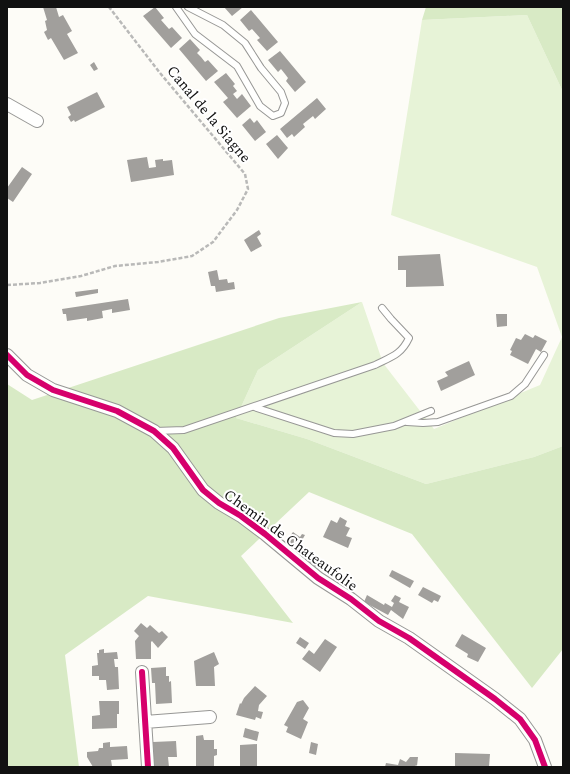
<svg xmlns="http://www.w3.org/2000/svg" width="570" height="774" font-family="Spectral,serif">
<rect width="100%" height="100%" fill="#fdfcf7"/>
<!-- green -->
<path fill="#e7f3d7" d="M527,15L563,92V446L534,457L426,484L307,439L236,418L258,370L362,302L383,363L434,429L540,385L562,337L537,267L391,215L422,20Z"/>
<!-- forest -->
<path fill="#d8eac5" d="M426,7H563V92L527,15L422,20Z
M362,302L258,370L236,418L307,439L426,484L534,457L563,446V649L532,688L412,534L309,492L241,556L293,623L148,596L65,655L79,767H7V384L32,400L279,318Z"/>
<!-- building -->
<path fill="#a19f9c" d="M43,7H56L59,17L63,15L72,31L67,34L78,53L64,60L51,38L48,40L44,32L47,30L45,21L47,20Z
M155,7L164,18L161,20L169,29L172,27L182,38L171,48L143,16Z
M224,7H243L232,16Z
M251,10L278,42L267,51L257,40L260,38L252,29L249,31L240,20Z
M190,39L200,50L197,53L201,57L205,62L208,60L218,71L206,81L179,49Z
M280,51L306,82L295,92L286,81L288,78L285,74L281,69L278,72L268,60Z
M94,62L98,69L94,71L90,65Z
M226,73L235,84L233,86L237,91L233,94L237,99L242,94L251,106L237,118L223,102L228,98L214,82Z
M97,92L105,107L75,122L74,120L71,122L68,117L71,115L67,107Z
M317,98L326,109L315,119L313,116L303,124L305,127L294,137L292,134L287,138L280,129Z
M250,118L254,123L257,120L266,132L255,141L242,125Z
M277,135L288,148L278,159L266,144Z
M147,157L149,168L156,167L155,160L163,159V161L172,160L174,175L131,182L127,160Z
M22,167L32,174L13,202L7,198V188Z
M259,230L261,234L257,237L262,246L251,252L244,240Z
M440,254L444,286L406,287V270H398V256Z
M217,270L219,280L227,279L228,283L234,282L235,289L216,292L215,286H211L208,272Z
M98,289V293L76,297L75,292Z
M128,299L130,310L112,313V309L102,311L103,318L87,321V318L67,321L66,314H63L62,309Z
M496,314H507V326L497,327Z
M525,334L533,338L535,335L547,341L541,352L536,349L528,364L510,355L512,351L510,350L516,338L521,340Z
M469,361L475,375L441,391L437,381L448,376L445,372Z
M340,517L347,521L345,526L350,528L346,536L352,538L348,548L323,537L331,520L337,523Z
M293,532L300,537L302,534L305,535L301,542L300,541L293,550L284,544Z
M311,557L319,562L315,567L308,562Z
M392,570L414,581L410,588L389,576Z
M423,587L441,596L438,602L434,600L432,603L418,595Z
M367,595L384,605L385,603L392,607L394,603L391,601L395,595L401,598L399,602L409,607L403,619L391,610L388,615L364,602Z
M141,623L147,628L150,625L159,633L162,631L168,637L158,648L152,641L151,642V659H136L135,641L139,636L134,631Z
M462,634L486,648L478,662L467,657L468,654L455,646Z
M300,637L309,643L305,649L296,643Z
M325,639L337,647L320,672L302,659L309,650L314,654Z
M104,649V653L117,652L118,659H114L115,667H118L119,689L107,690L106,680H99V676H92V666L98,665L97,653H99V650Z
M214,652L219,664L214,667L215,686H196L194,661Z
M166,667V676H169V682L171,681L172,703L156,704L155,683H152L151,668Z
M255,686L267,696L259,705L258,711L263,712L261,719L256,717L255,720L236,715L240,703L241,704L244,698Z
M303,700L309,708L303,719L308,722L301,739L286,732L288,727L284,725L297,702Z
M99,701H119V714H117V728L92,729V716L100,715Z
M245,728L259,732L257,741L243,737Z
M203,735L204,740H214V749H217V755L214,756V767H196V736Z
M176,741L177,757H168L169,767H154L153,742Z
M110,742V747L127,746L128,759L111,760L112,766L110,767H93L87,757V752L98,751L99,748H103V743Z
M311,742L318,744L316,755L309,753Z
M257,744V767H240V745Z
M455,753L490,754L489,767H455Z
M410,757H418L417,766L416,765L415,767H385L386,763L398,765L400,759L406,762Z"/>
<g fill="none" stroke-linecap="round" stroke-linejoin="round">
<defs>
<path id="service" d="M176,7L195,34L237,66L260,106L273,116L281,113L285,103L281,92L261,68L245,43L223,25L188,7
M254,407L334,433L353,434L394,426L431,411
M407,422L423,423L438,422L511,396L525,384L544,355
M155,431L184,430L375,365C391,357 401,355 409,338L391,319L382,308"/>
<path id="minor" d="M7,104L37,121
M7,355L27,375L53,390L117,411L154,431L173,448L203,490L219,503L241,516L265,534L318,578L351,599L379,621L409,638L495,699L520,719L535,740L545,767
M142,672L148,767
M145,722L210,717"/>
</defs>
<!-- service casing -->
<use href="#service" stroke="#979795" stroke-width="8"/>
<!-- minor casing -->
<use href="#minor" stroke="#979795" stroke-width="14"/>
<!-- path -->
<path stroke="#b9b9b8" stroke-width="2.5" stroke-dasharray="4 2" stroke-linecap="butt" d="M7,285L40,283L81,276L115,266L158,262L192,256L213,242L237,210L248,189L245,174L160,73L109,7"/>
<!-- service -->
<use href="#service" stroke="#fffffe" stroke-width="6"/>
<!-- minor -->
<use href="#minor" stroke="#fffffe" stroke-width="12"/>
<defs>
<path id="cycleway" d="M7,355L27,375L53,390L117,411L154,431L173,448L203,490L219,503L241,516L265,534L318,578L351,599L379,621L409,638L495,699L520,719L535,740L545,767
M142,672L148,767"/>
</defs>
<!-- cycleway casing -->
<use href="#cycleway" stroke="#fff" stroke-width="8"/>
<!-- cycleway -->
<use href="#cycleway" stroke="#d6006c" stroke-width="6"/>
</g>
<g text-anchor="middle" stroke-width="4" stroke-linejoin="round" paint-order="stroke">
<!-- street labels -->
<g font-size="15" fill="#111" stroke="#fff">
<text transform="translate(209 114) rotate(50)" y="5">Canal de la Siagne</text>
<text transform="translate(291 540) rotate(36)" y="5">Chemin de Chateaufolie</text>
</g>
</g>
<!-- border -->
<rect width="570" height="774" fill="none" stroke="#111111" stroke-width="16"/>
</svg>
